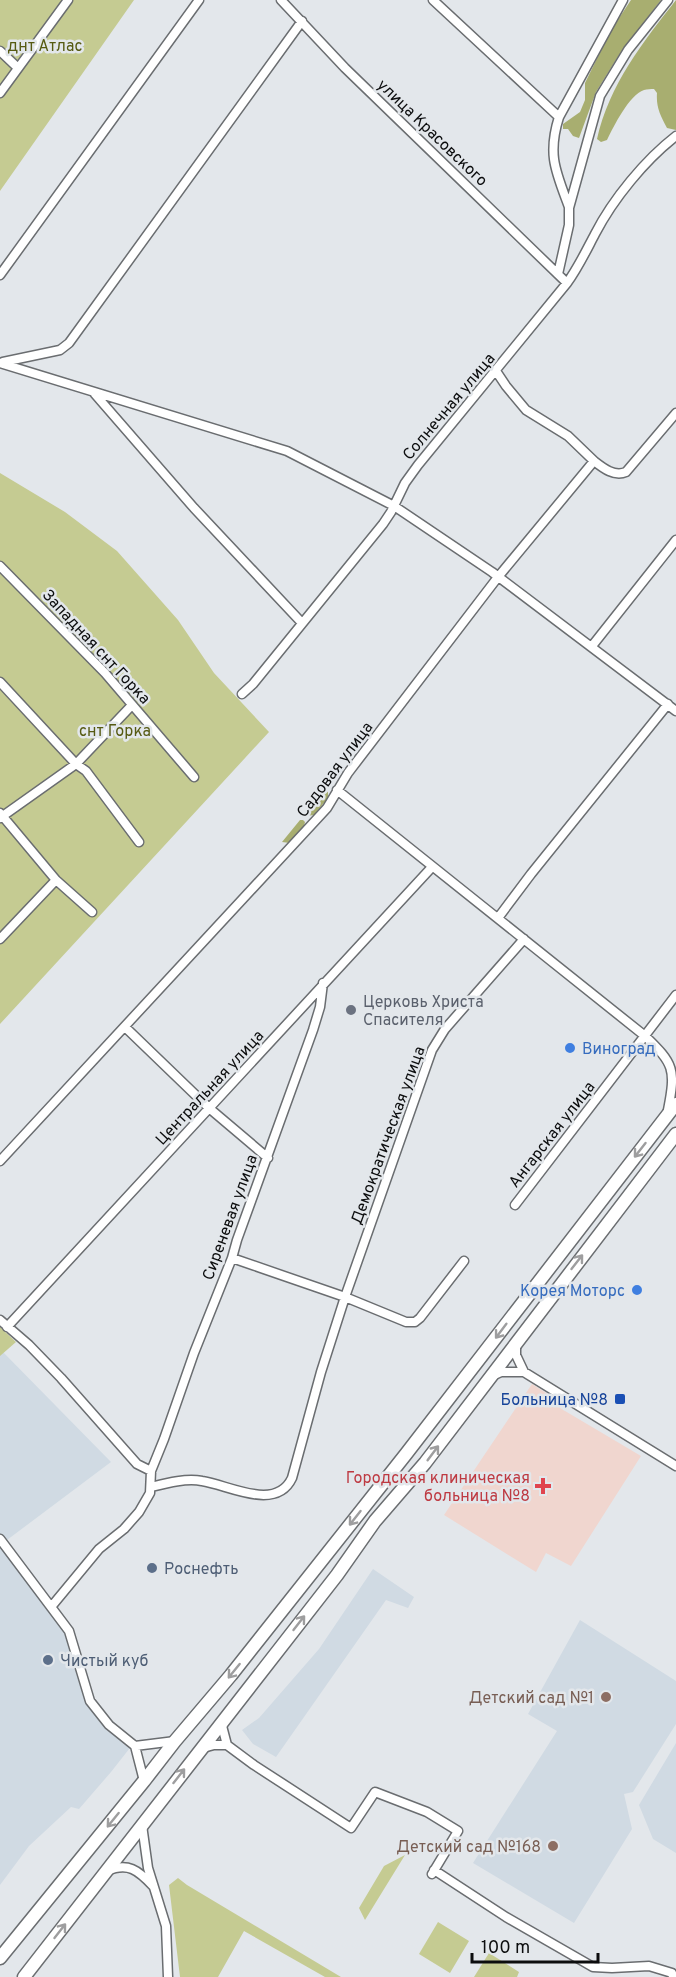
<svg xmlns="http://www.w3.org/2000/svg" width="676" height="1977" font-family="Overpass,sans-serif">
<rect width="100%" height="100%" fill="#e3e7eb"/>
<!-- built -->
<path fill="#d0dae3" d="M2,1351L111,1462L3,1543L69,1631L90,1701L133,1744L111,1772L79,1809L71,1807L29,1846L0,1885V1353Z
M373,1569L414,1597L408,1608L386,1600L276,1757L253,1744L242,1730L259,1718L319,1649Z
M580,1620L676,1681V1724L633,1792L624,1794L632,1829L574,1923L473,1863L557,1731L528,1714Z
M676,1743V1853L653,1839L639,1805Z"/>
<!-- medical -->
<path fill="#f0d6cf" d="M532,1384L562,1403L560,1408L641,1456L571,1566L546,1553L536,1572L444,1515Z"/>
<!-- green -->
<path fill="#c5cb92" d="M0,0H134L0,191Z
M0,473L65,512L117,551L178,620L214,673L269,732L0,1024Z
M0,1327L16,1342L0,1356Z
M405,1855L365,1920L359,1908L384,1866Z
M178,1878L187,1885L341,1977H325L244,1931L218,1977H180L169,1885Z
M438,1922L469,1941L450,1973L419,1954Z
M489,1953L519,1972L517,1977H474Z"/>
<!-- forest -->
<path fill="#a8ae70" d="M631,0H661L619,55L596,92L579,138L573,136L568,129H563V124L580,112L585,100V83L611,30Z
M676,0V130L667,128C660,115 656,107 657,93L654,89C651,89 647,89 644,90C629,95 614,126 607,140L601,142L597,139C609,85 643,42 676,0Z
M324,789L328,792V798L314,815L306,816L305,815Z
M300,820H303L305,822L304,826L290,843L282,842Z"/>
<g fill="none" stroke-linecap="round" stroke-linejoin="round">
<defs>
<path id="minor" d="M281,0L345,68L567,283
M433,0L559,117
M0,51L18,68
M0,93L68,0
M569,207C556,172 547,155 559,117L623,0
M558,274L569,225V208L600,96L628,50L668,0
M0,275L199,0
M3,362L60,350L69,343L302,21
M0,363L287,451L394,506L492,572L676,711
M496,371L506,386L526,410L568,436L594,461
M94,393L194,508L302,623
M0,566L105,673L194,777
M592,646L676,540
M0,682L76,764L86,771L139,842
M242,694L253,684L383,524L391,512L405,483L418,465L567,283C578,268 586,251 595,234C613,199 645,160 676,136
M337,790L645,1036C674,1064 676,1069 668,1110
M0,813L56,880L92,912
M0,818L76,764L132,705
M498,918L531,874L668,704
M0,939L56,880
M125,1027L209,1108L268,1158
M0,1161L327,808L348,773L498,577L594,461C603,468 614,477 626,472L676,413
M515,1205L676,995
M232,1258L345,1297L432,1050L445,1029L524,939
M0,1320L29,1345L61,1378L137,1464L151,1471L164,1439L194,1353L232,1258L237,1240L313,1030L320,1007L323,983
M7,1327L432,867
M516,1343V1355L524,1372L676,1466
M492,1376L501,1372H524
M151,1487C167,1483 186,1478 202,1481C229,1485 276,1512 292,1478L321,1372L345,1297L406,1322H415L420,1318L464,1261
M0,1539L69,1631L90,1701L109,1725L135,1746
M51,1607L99,1549L124,1529L139,1512L150,1493L151,1471
M221,1722L227,1745L254,1765L351,1828L375,1792L427,1812L458,1831L432,1874
M135,1746L175,1741
M135,1746L144,1781
M203,1748L214,1745H227
M142,1825L148,1868L166,1926L168,1977
M434,1870L506,1917L593,1967L612,1968L649,1966L672,1973L673,1977
M107,1871C128,1862 138,1870 153,1886"/>
<path id="primary" d="M0,1958L144,1781L175,1741L231,1675L406,1454L676,1104
M24,1977L337,1575L375,1521L425,1463L676,1134"/>
</defs>
<!-- minor casing -->
<use href="#minor" stroke="#6a6d70" stroke-width="11"/>
<!-- primary casing -->
<use href="#primary" stroke="#6a6d70" stroke-width="15"/>
<!-- minor -->
<use href="#minor" stroke="#fff" stroke-width="8"/>
<!-- primary -->
<use href="#primary" stroke="#fff" stroke-width="12"/>
</g>
<!-- one-way arrows -->
<defs><path id="oneway-shaft" d="M-6 0H5M1.5-3L5.5 0L1.5 3" fill="none" stroke-width="1.6" stroke-linecap="round" stroke-linejoin="round" transform="scale(1.5)"/></defs>
<g stroke="#9e9e9f">
<use href="#oneway-shaft" transform="translate(640 1150) rotate(128)"/>
<use href="#oneway-shaft" transform="translate(577 1262) rotate(-52)"/>
<use href="#oneway-shaft" transform="translate(501 1331) rotate(127)"/>
<use href="#oneway-shaft" transform="translate(433 1453) rotate(-53)"/>
<use href="#oneway-shaft" transform="translate(355 1518) rotate(128)"/>
<use href="#oneway-shaft" transform="translate(299 1623) rotate(-52)"/>
<use href="#oneway-shaft" transform="translate(234 1671) rotate(129)"/>
<use href="#oneway-shaft" transform="translate(179 1776) rotate(-52)"/>
<use href="#oneway-shaft" transform="translate(113 1820) rotate(129)"/>
<use href="#oneway-shaft" transform="translate(60 1931) rotate(-52)"/>
</g>
<!-- markers -->
<circle fill="#6b7280" stroke="#e3e7eb" stroke-width="2" cx="351" cy="1010" r="6"/>
<g fill="#3f7fe0" stroke="#e3e7eb" stroke-width="2">
<circle cx="570" cy="1048" r="6"/>
<circle cx="637" cy="1290" r="6"/>
</g>
<rect fill="#1a4fb4" stroke="#e3e7eb" stroke-width="2" x="614" y="1393" width="12" height="12" rx="3"/>
<path fill="#e0444e" stroke="#e3e7eb" stroke-width="2" d="M540 1477h6v6h6v6h-6v6h-6v-6h-6v-6h6z"/>
<g fill="#5c6f8a" stroke="#e3e7eb" stroke-width="2">
<circle cx="152" cy="1568" r="6"/>
<circle cx="48" cy="1660" r="6"/>
</g>
<g fill="#8d6e63" stroke="#e3e7eb" stroke-width="2">
<circle cx="606" cy="1697" r="6"/>
<circle cx="553" cy="1846" r="6"/>
</g>
<g text-anchor="middle" stroke-width="5" stroke-linejoin="round" paint-order="stroke">
<!-- park labels -->
<g font-size="16" fill="#565a12" stroke="#e3e7eb">
<text x="45" y="51">днт Атлас</text>
<text x="115" y="736">снт Горка</text>
</g>
<!-- street labels -->
<g font-size="16" fill="#0c0d0e" stroke="#e3e7eb">
<text transform="translate(433 132) rotate(44)" y="6">улица Красовского</text>
<text transform="translate(448 406) rotate(-50)" y="6">Солнечная улица</text>
<text transform="translate(97 646) rotate(47)" y="6">Западная снт Горка</text>
<text transform="translate(334 769) rotate(-53)" y="6">Садовая улица</text>
<text transform="translate(209 1087) rotate(-47)" y="6">Центральная улица</text>
<text transform="translate(551 1134) rotate(-52)" y="6">Ангарская улица</text>
<text transform="translate(387 1135) rotate(-70)" y="6">Демократическая улица</text>
<text transform="translate(229 1217) rotate(-70)" y="6">Сиреневая улица</text>
</g>
<!-- worship labels -->
<g font-size="16" fill="#5b616d" stroke="#e3e7eb" text-anchor="start">
<text x="363" y="1007">Церковь Христа<tspan x="363" dy="18">Спасителя</tspan></text>
</g>
<!-- shop labels -->
<g font-size="16" fill="#366cbe" stroke="#e3e7eb" text-anchor="start">
<text x="582" y="1054">Виноград</text>
<text x="625" y="1296" text-anchor="end">Корея Моторс</text>
</g>
<!-- transit labels -->
<g font-size="16" fill="#164399" stroke="#e3e7eb" text-anchor="end">
<text x="608" y="1405">Больница №8</text>
</g>
<!-- health labels -->
<g font-size="16" fill="#be3a42" stroke="#e3e7eb" text-anchor="end">
<text x="530" y="1483">Городская клиническая<tspan x="530" dy="18">больница №8</tspan></text>
</g>
<!-- service labels -->
<g font-size="16" fill="#4e5e75" stroke="#e3e7eb" text-anchor="start">
<text x="164" y="1574">Роснефть</text>
<text x="60" y="1666">Чистый куб</text>
</g>
<!-- education labels -->
<g font-size="16" fill="#785e54" stroke="#e3e7eb" text-anchor="end">
<text x="594" y="1703">Детский сад №1</text>
<text x="541" y="1852">Детский сад №168</text>
</g>
</g>
<!-- scale -->
<path d="M472 1953v9h126v-9" fill="none" stroke="#0c0d0e" stroke-width="3"/>
<text x="481" y="1953" font-size="18" fill="#0c0d0e" stroke="#e3e7eb" stroke-width="4.5" paint-order="stroke">100 m</text>
</svg>
